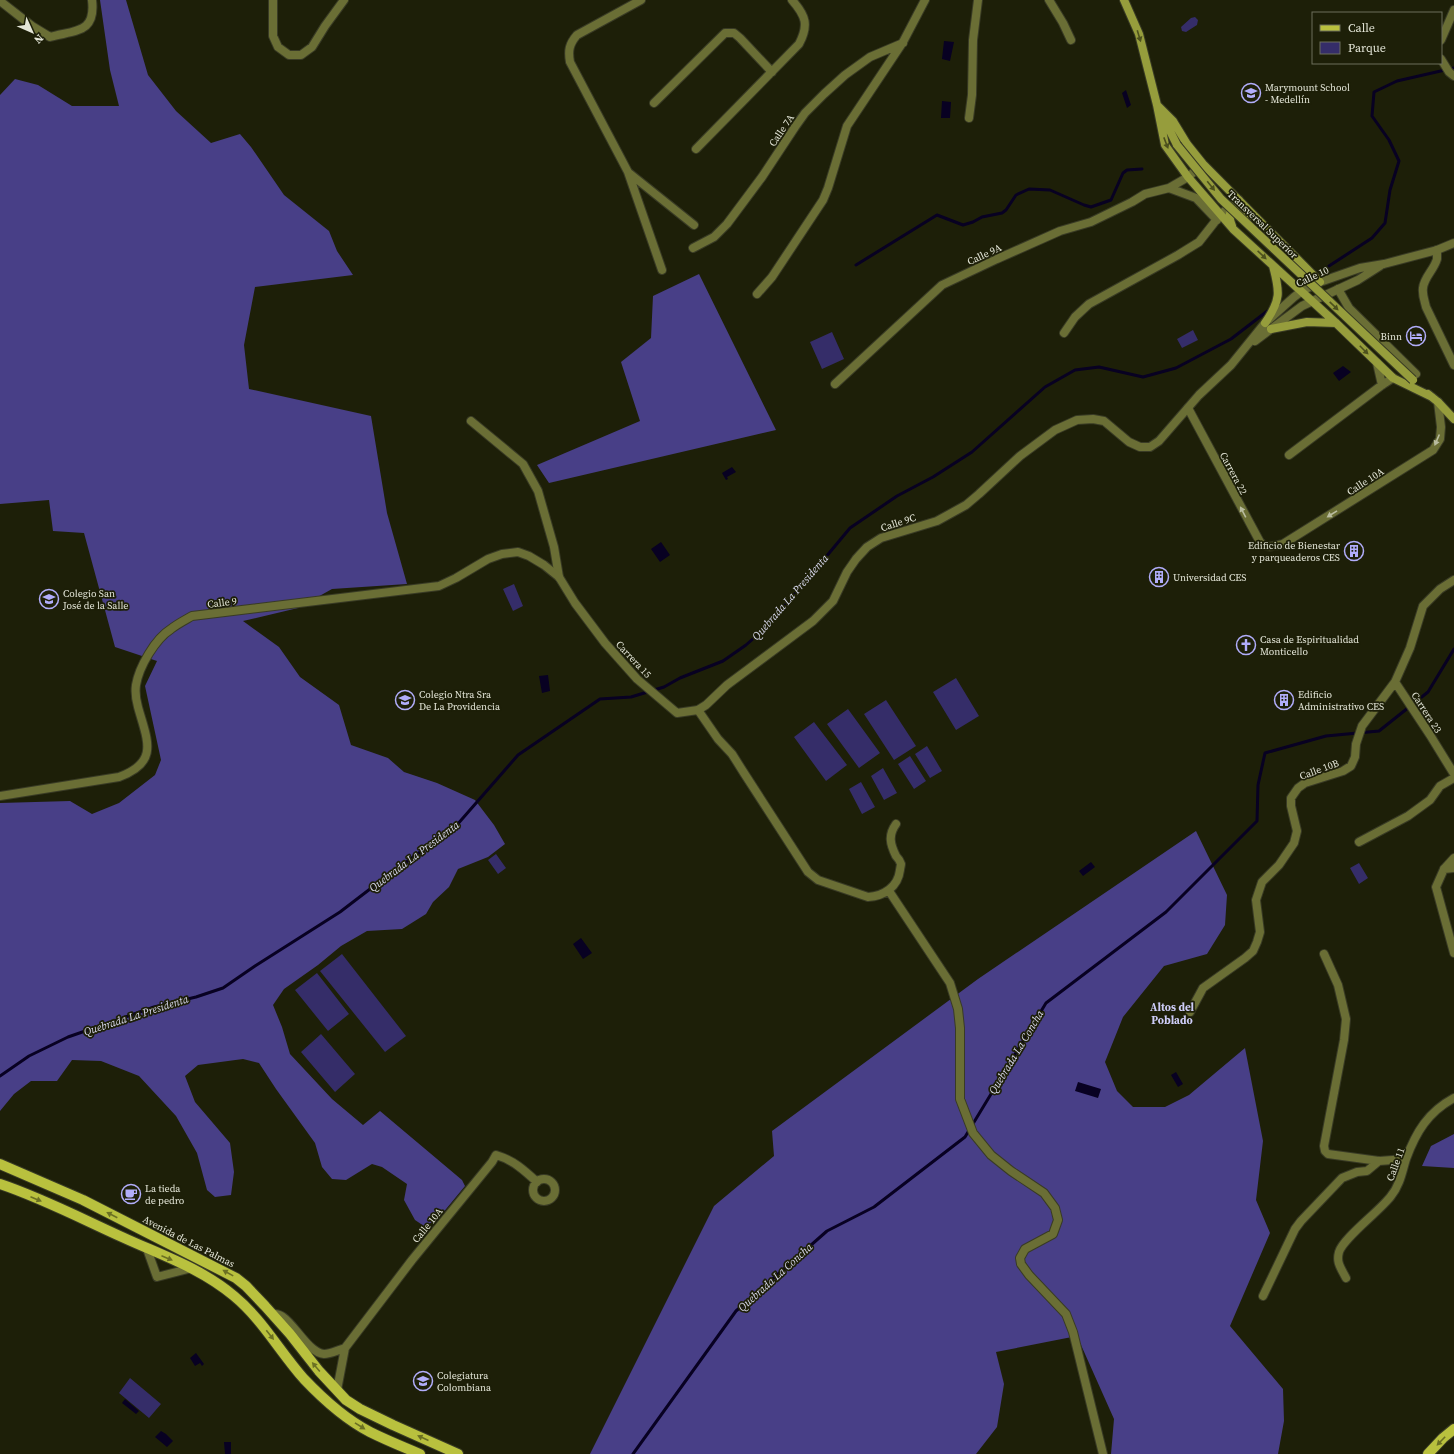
<svg xmlns="http://www.w3.org/2000/svg" width="1454" height="1454" font-family="'Source Serif 4',serif">
<rect width="100%" height="100%" fill="#1d1f08"/>
<!-- green -->
<path fill="#352d69" d="M1195,17L1198,20L1197,25L1186,32L1182,31L1181,27L1191,18Z
M1193,330L1198,340L1182,348L1177,339Z
M832,332L844,359L822,369L810,342Z
M514,584L523,606L513,611L503,589Z
M956,678L979,716L956,730L933,692Z
M886,700L916,746L894,760L864,714Z
M848,709L880,753L859,768L827,724Z
M814,722L847,765L826,781L794,737Z
M927,746L942,771L930,778L915,754Z
M910,756L926,781L914,789L898,764Z
M883,768L897,793L884,800L871,776Z
M861,782L875,807L862,814L849,789Z
M496,854L506,868L498,874L488,860Z
M1359,863L1368,878L1359,884L1350,868Z
M342,954L406,1036L385,1052L320,971Z
M317,973L349,1014L328,1031L295,990Z
M321,1034L355,1074L335,1092L301,1052Z
M130,1378L161,1404L149,1418L119,1393Z"/>
<!-- forest -->
<path fill="#483f87" d="M100,0H126L148,75L176,111L211,143L240,134L251,147L284,195L329,231L337,251L353,275L255,287L244,345L249,389L371,416L387,513L407,584L332,589L298,608L243,621L279,647L300,677L339,705L351,745L388,758L404,772L437,783L475,800L494,825L505,844L488,857L458,869L449,887L433,902L426,914L402,929L367,931L341,946L318,965L284,989L273,1005L282,1027L290,1054L332,1099L363,1125L380,1111L462,1180L465,1186L437,1220L424,1226L415,1220L404,1200L407,1184L382,1167L372,1164L346,1180L332,1179L322,1167L315,1143L276,1089L259,1063L243,1059L198,1065L185,1076L195,1102L230,1143L234,1172L231,1195L215,1197L207,1190L197,1153L176,1116L139,1076L101,1061L72,1060L57,1081H31L14,1094L0,1111V803L70,801L92,814L119,803L155,775L161,760L145,686L157,661L115,647L84,533L53,531L49,500L0,504V95L15,79L38,85L72,106H119L110,70Z
M699,274L776,430L549,483L537,465L640,421L621,362L651,338L653,296Z
M1196,831L1227,895L1225,925L1207,954L1164,966L1123,1017L1105,1062L1117,1091L1133,1107H1165L1189,1095L1245,1048L1263,1141L1256,1200L1270,1233L1230,1326L1283,1389L1284,1421L1278,1454H1111L1114,1419L1077,1336L996,1352L1004,1384L997,1427L976,1454H590L714,1206L774,1156L772,1131L978,979Z
M1454,1134V1168L1422,1166L1431,1146Z"/>
<!-- water -->
<path fill="#080122" d="M944,41L954,42L950,61L942,59Z
M1126,90L1131,105L1127,108L1122,93Z
M942,101L951,102L950,118H941Z
M1343,366L1351,372L1339,381L1333,373Z
M732,467L736,472L727,477L728,479L726,480L722,473Z
M661,542L670,555L660,562L651,549Z
M548,675L550,691L542,693L539,676Z
M1091,862L1095,867L1083,876L1079,871Z
M581,938L592,953L583,959L573,944Z
M1176,1072L1183,1084L1178,1087L1171,1075Z
M1078,1082L1101,1089L1098,1098L1075,1091Z
M196,1353L204,1364L202,1366L200,1363L195,1366L190,1358Z
M125,1399L139,1411L136,1414L122,1403Z
M161,1431L166,1434L173,1441L167,1447L155,1437Z
M224,1442H231V1454H225Z"/>
<g fill="none" stroke-linecap="round" stroke-linejoin="round">
<!-- stream -->
<path stroke="#080122" stroke-width="3" d="M856,265L937,215L963,225L973,222L982,217L1002,213L1006,210L1016,195L1029,189L1050,190L1084,205L1091,207L1111,200L1123,173L1127,170L1142,169
M1329,266L1372,238L1385,223L1390,190L1399,161L1389,140L1372,116L1374,92L1397,81L1454,68
M0,1076L29,1056L68,1037L154,1007L196,997L223,988L255,966L340,912L387,876L456,826L518,755L600,699L631,697L664,687L680,678L723,661L746,645L764,629L790,600L850,528L897,496L933,477L972,452L1045,387L1075,370L1099,367L1143,377L1176,368L1231,339L1270,309
M633,1454L736,1311L827,1231L874,1207L965,1137L1046,1003L1166,912L1257,821L1258,785L1265,753L1326,736L1379,731L1428,692L1454,649"/>
<defs>
<path id="minor" d="M273,0V36L278,47L289,55H301L312,47L325,26L344,0
M641,0L577,35C569,44 568,51 570,62L628,172L662,270
M1049,0L1063,23L1071,40
M0,1L32,26L50,37C76,30 96,33 92,0
M1441,40L1454,10
M1441,59L1449,72L1454,76
M654,103L725,33H734L740,38L772,72
M969,118L972,95L973,40L978,0
M696,149L799,44C809,25 806,16 792,0
M629,173L694,225
M1169,188L1196,198L1217,220
M693,248L714,237L727,224L762,177L795,127L805,113L824,94L845,75L870,57L903,43
M1437,250C1437,253 1437,256 1437,259C1434,270 1424,277 1423,288C1422,295 1425,302 1426,307L1454,365
M1338,289L1349,308L1416,374
M757,294L772,277L823,200L828,188L847,126L903,42L925,0
M1064,333L1075,317L1089,304L1178,255L1199,242L1221,214L1239,200
M1377,363L1382,385
M835,384L942,285L997,259L1060,231L1091,222L1132,202L1145,194L1169,188L1188,177L1202,165
M1188,408L1260,542C1266,549 1275,546 1283,544L1433,450L1440,439L1441,427L1438,402
M471,421L523,464L538,491L554,547L559,577
M1289,455L1382,385L1393,378
M1395,682L1430,735L1454,774
M698,710L718,739L732,754L744,773L808,872L818,880L868,897C884,896 898,887 900,870C900,869 901,865 901,864C900,861 898,858 896,856C890,844 888,835 896,824
M1359,842L1408,816L1430,800L1440,786L1454,778
M1454,858L1444,869L1436,887L1454,953
M1444,869L1454,868
M889,891L950,983L958,1009L960,1028V1099L973,1133L991,1155L1011,1171L1044,1193L1055,1208L1058,1220L1053,1234L1025,1249L1020,1258L1021,1264L1029,1275L1066,1314L1073,1332L1103,1454
M1324,954L1338,985L1346,1019L1344,1040L1324,1146L1325,1151L1328,1154L1379,1161L1406,1159
M1190,1012L1203,988L1245,958L1253,951L1257,942L1260,932L1256,900L1262,882L1279,865L1294,843L1297,831L1291,806V798L1298,788L1305,783L1343,771L1351,766L1355,757L1356,744L1362,726L1395,682L1410,648L1423,606L1440,589L1454,580
M533 1190a11 11 0 1 1 22 0a11 11 0 1 1-22 0Z
M147,1249L157,1277L192,1268
M1346,1278C1341,1268 1336,1263 1339,1252C1343,1238 1381,1210 1391,1196C1400,1185 1402,1172 1406,1159C1416,1132 1428,1112 1454,1098
M1263,1296L1295,1229L1301,1221L1342,1178L1357,1172L1367,1171L1379,1161
M271,1313C275,1314 280,1314 283,1317C295,1325 309,1353 324,1354C330,1354 338,1350 345,1348
M337,1390L345,1348L412,1260L492,1162L496,1155C513,1160 524,1170 537,1182"/>
<path id="tertiary" d="M1255,341L1302,306L1358,280L1380,266
M0,796L119,777C160,762 147,740 138,707C136,700 135,692 136,685C139,667 155,639 171,629C177,624 185,620 192,616L439,586L456,578L488,559L502,554L518,552L529,556L544,565L559,577L575,603L605,643L637,679L677,713L698,710L706,705L727,685L813,621L833,601L847,572L856,559L867,547L881,538L937,521L966,505L979,494L1020,456L1055,430L1077,420L1093,419L1104,421L1129,442L1140,447H1150L1159,441L1199,395L1231,365L1265,323L1294,297L1302,291L1320,282L1360,268L1384,264L1437,250L1454,243"/>
<path id="secondary" d="M1124,0L1139,34L1157,105L1177,145
M1157,105L1165,145L1188,177L1233,229L1336,323L1393,378L1432,397
M1158,106L1173,121L1187,144L1203,164L1320,282
M1232,226C1229,218 1227,210 1238,209L1249,216
M1265,323C1281,300 1280,292 1273,266
M1271,329L1307,322L1336,323
M1428,394L1438,402L1454,419"/>
<path id="primary" d="M0,1164L83,1200L236,1278L246,1286L265,1306L290,1334L319,1371L346,1400L360,1409L393,1425L458,1454
M0,1184C42,1198 82,1219 122,1237C161,1255 201,1268 234,1296C262,1319 280,1352 304,1379C323,1399 345,1419 370,1432C386,1440 403,1447 420,1454
M1428,1454L1443,1438L1454,1429"/>
</defs>
<!-- minor casing -->
<use href="#minor" stroke="#393b25" stroke-width="10"/>
<!-- tertiary casing -->
<use href="#tertiary" stroke="#393b25" stroke-width="10"/>
<!-- secondary casing -->
<use href="#secondary" stroke="#393b25" stroke-width="10"/>
<!-- primary casing -->
<use href="#primary" stroke="#393b25" stroke-width="12"/>
<!-- minor -->
<use href="#minor" stroke="#6a6e35" stroke-width="8"/>
<!-- tertiary -->
<use href="#tertiary" stroke="#6a6e35" stroke-width="8"/>
<!-- secondary -->
<use href="#secondary" stroke="#969d3c" stroke-width="8"/>
<!-- primary -->
<use href="#primary" stroke="#b9c13e" stroke-width="10"/>
<defs>
<path id="secondary-bridge" d="M1177,145L1221,199L1413,380"/>
</defs>
<!-- secondary-bridge casing -->
<use href="#secondary-bridge" stroke="#393b25" stroke-width="10" stroke-linecap="butt"/>
<!-- secondary-bridge -->
<use href="#secondary-bridge" stroke="#969d3c" stroke-width="8"/>
</g>
<!-- one-way arrows -->
<defs><path id="oneway-solid" d="M-6-.8H1V-3.2L6.5 0L1 3.2V.8H-6Z"/></defs>
<g fill="#4d511d">
<use href="#oneway-solid" transform="translate(1139 36) rotate(73)"/>
<use href="#oneway-solid" transform="translate(1166 143) rotate(69)"/>
<use href="#oneway-solid" transform="translate(1211 186) rotate(51)"/>
<use href="#oneway-solid" transform="translate(1262 255) rotate(43)"/>
<use href="#oneway-solid" transform="translate(1334 306) rotate(44)"/>
<use href="#oneway-solid" transform="translate(1364 350) rotate(45)"/>
</g>
<g fill="#b9bc9f">
<use href="#oneway-solid" transform="translate(1437 440) rotate(113)"/>
<use href="#oneway-solid" transform="translate(1243 512) rotate(-118)"/>
<use href="#oneway-solid" transform="translate(1332 514) rotate(148)"/>
</g>
<g fill="#6b7023">
<use href="#oneway-solid" transform="translate(36 1199) rotate(23)"/>
<use href="#oneway-solid" transform="translate(112 1215) rotate(-153)"/>
<use href="#oneway-solid" transform="translate(167 1258) rotate(23)"/>
<use href="#oneway-solid" transform="translate(228 1273) rotate(-151)"/>
<use href="#oneway-solid" transform="translate(270 1335) rotate(52)"/>
<use href="#oneway-solid" transform="translate(316 1367) rotate(-130)"/>
<use href="#oneway-solid" transform="translate(360 1426) rotate(32)"/>
<use href="#oneway-solid" transform="translate(423 1438) rotate(-156)"/>
<use href="#oneway-solid" transform="translate(1441 1441) rotate(134)"/>
</g>
<!-- icons -->
<defs>
<symbol id="school-ring" viewBox="-11 -11 22 22"><circle r="9.5" fill="#1d1f08" stroke="#b1adfa" stroke-width="1.5"/><path d="M0-5L7-2L0 1L-7-2ZM-4 1L0 2.5L4 1V4Q0 6-4 4Z" fill="#b1adfa"/></symbol>
<symbol id="hotel-ring" viewBox="-11 -11 22 22"><circle r="9.5" fill="#1d1f08" stroke="#b1adfa" stroke-width="1.5"/><path d="M-6-4.5h1.5V1H6V5H4.5V3h-9V5H-6ZM-4 0a1.8 1.8 0 1 1 3.6 0ZM.5 0V-2.5h3Q6-2.5 6 0Z" fill="#b1adfa"/></symbol>
<symbol id="building-ring" viewBox="-11 -11 22 22"><circle r="9.5" fill="#1d1f08" stroke="#b1adfa" stroke-width="1.5"/><path d="M-4-6H4V6H1V3H-1V6H-4ZM-2.5-4.3h1.7v1.8h-1.7ZM.8-4.3h1.7v1.8H.8ZM-2.5-1h1.7V.8h-1.7ZM.8-1h1.7V.8H.8Z" fill="#b1adfa"/></symbol>
<symbol id="university-ring" viewBox="-11 -11 22 22"><circle r="9.5" fill="#1d1f08" stroke="#b1adfa" stroke-width="1.5"/><path d="M0-5L7-2L0 1L-7-2ZM-4 1L0 2.5L4 1V4Q0 6-4 4Z" fill="#b1adfa"/></symbol>
<symbol id="church-ring" viewBox="-11 -11 22 22"><circle r="9.5" fill="#1d1f08" stroke="#b1adfa" stroke-width="1.5"/><path d="M-1.2-6h2.4v3.5h3.3v2.4h-3.3V6h-2.4V-.1h-3.3v-2.4h3.3Z" fill="#b1adfa"/></symbol>
<symbol id="cafe-ring" viewBox="-11 -11 22 22"><circle r="9.5" fill="#1d1f08" stroke="#b1adfa" stroke-width="1.5"/><path d="M-5.5-4.5H6V0H3Q3 3.5 0 3.5H-2.5Q-5.5 3.5-5.5 0ZM3-3.2v2h1.7v-2ZM-6 4.5H4V6H-6Z" fill="#b1adfa"/></symbol>
</defs>
<g fill-rule="evenodd">
<use href="#school-ring" x="1240" y="82" width="22" height="22"/>
<use href="#hotel-ring" x="1405" y="325" width="22" height="22"/>
<use href="#building-ring" x="1343" y="540" width="22" height="22"/>
<use href="#building-ring" x="1148" y="566" width="22" height="22"/>
<use href="#university-ring" x="38" y="588" width="22" height="22"/>
<use href="#church-ring" x="1235" y="634" width="22" height="22"/>
<use href="#school-ring" x="394" y="689" width="22" height="22"/>
<use href="#building-ring" x="1273" y="689" width="22" height="22"/>
<use href="#cafe-ring" x="120" y="1183" width="22" height="22"/>
<use href="#university-ring" x="412" y="1370" width="22" height="22"/>
</g>
<g text-anchor="middle" stroke-width="3.5" stroke-linejoin="round" paint-order="stroke">
<!-- poi labels -->
<g font-size="10" fill="#e4e6d8" stroke="#1d1f08" text-anchor="start">
<text x="1265" y="91">Marymount School<tspan x="1265" dy="12">- Medellín</tspan></text>
<text x="1402" y="340" text-anchor="end">Binn</text>
<text x="1340" y="549" text-anchor="end">Edificio de Bienestar<tspan x="1340" dy="12">y parqueaderos CES</tspan></text>
<text x="1173" y="581">Universidad CES</text>
<text x="63" y="597">Colegio San<tspan x="63" dy="12">José de la Salle</tspan></text>
<text x="1260" y="643">Casa de Espiritualidad<tspan x="1260" dy="12">Monticello</tspan></text>
<text x="419" y="698">Colegio Ntra Sra<tspan x="419" dy="12">De La Providencia</tspan></text>
<text x="1298" y="698">Edificio<tspan x="1298" dy="12">Administrativo CES</tspan></text>
<text x="145" y="1192">La tieda<tspan x="145" dy="12">de pedro</tspan></text>
<text x="437" y="1379">Colegiatura<tspan x="437" dy="12">Colombiana</tspan></text>
</g>
<!-- street labels -->
<g font-size="10" fill="#e4e6d8" stroke="#1d1f08">
<text transform="translate(781 130) rotate(-56)" y="4">Calle 7A</text>
<text transform="translate(1263 224) rotate(44)" y="4">Transversal Superior</text>
<text transform="translate(984 254) rotate(-25)" y="4">Calle 9A</text>
<text transform="translate(1312 276) rotate(-25)" y="4">Calle 10</text>
<text transform="translate(1234 473) rotate(62)" y="4">Carrera 22</text>
<text transform="translate(1365 481) rotate(-33)" y="4">Calle 10A</text>
<text transform="translate(898 522) rotate(-18)" y="4">Calle 9C</text>
<text transform="translate(222 602) rotate(-7)" y="4">Calle 9</text>
<text transform="translate(634 659) rotate(47)" y="4">Carrera 15</text>
<text transform="translate(1427 712) rotate(57)" y="4">Carrera 23</text>
<text transform="translate(1319 769) rotate(-20)" y="4">Calle 10B</text>
<text transform="translate(1395 1164) rotate(-70)" y="4">Calle 11</text>
<text transform="translate(427 1225) rotate(-51)" y="4">Calle 10A</text>
<text transform="translate(189 1241) rotate(27)" y="4">Avenida de Las Palmas</text>
</g>
<!-- water labels -->
<g font-size="11" font-style="italic" fill="#d9d9ee" stroke="#1d1f08">
<text transform="translate(790 597) rotate(-49)" y="4">Quebrada La Presidenta</text>
<text transform="translate(414 856) rotate(-37)" y="4">Quebrada La Presidenta</text>
<text transform="translate(136 1015) rotate(-18)" y="4">Quebrada La Presidenta</text>
<text transform="translate(1016 1052) rotate(-59)" y="4">Quebrada La Concha</text>
<text transform="translate(775 1277) rotate(-42)" y="4">Quebrada La Concha</text>
</g>
<!-- neighbourhood labels -->
<g font-size="11" font-weight="bold" fill="#cdccf7" stroke="#1d1f08">
<text x="1172" y="1011">Altos del<tspan x="1172" dy="13">Poblado</tspan></text>
</g>
</g>
<!-- legend -->
<rect x="1312" y="12" width="130" height="52" fill="#1d1f08" stroke="#6d6f5b"/>
<rect x="1320" y="25" width="20" height="6" fill="#b9c13e" stroke="#6d6f5b"/>
<text x="1348" y="32" font-size="12" fill="#e4e6d8">Calle</text>
<rect x="1320" y="42" width="20" height="12" fill="#352d69" stroke="#6d6f5b"/>
<text x="1348" y="52" font-size="12" fill="#e4e6d8">Parque</text>
<!-- north arrow -->
<g transform="translate(32 32) rotate(135)" stroke="#1d1f08" stroke-width="3" paint-order="stroke">
<path d="M0-3L7 15L0 10L-7 15Z" fill="#e4e6d8"/>
<text y="-6" font-size="11" font-weight="bold" text-anchor="middle" fill="#e4e6d8">N</text>
</g>
</svg>
